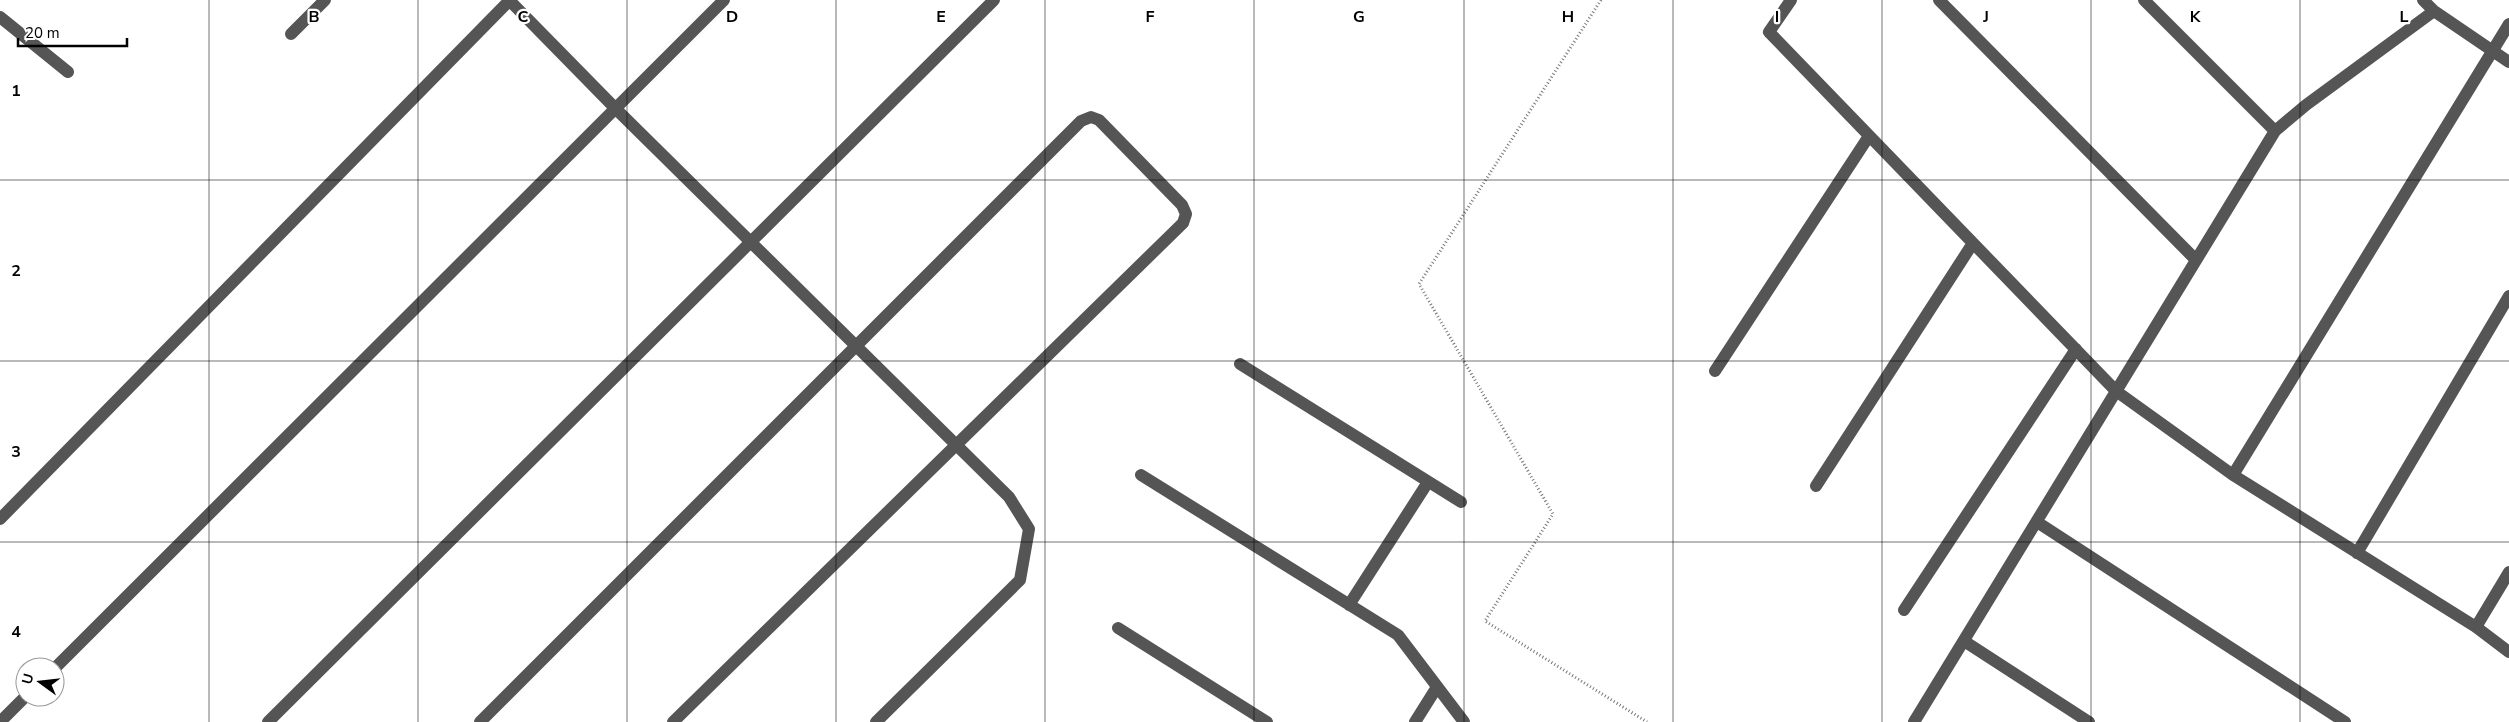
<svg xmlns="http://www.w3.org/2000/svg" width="2509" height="722" font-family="'Nunito Sans',sans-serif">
<rect width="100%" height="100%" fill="#fff"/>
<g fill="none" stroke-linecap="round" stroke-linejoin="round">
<!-- path -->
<path stroke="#777" stroke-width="3" stroke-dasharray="1 2.5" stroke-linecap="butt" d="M1601,0L1419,284L1553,514L1485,621L1647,722"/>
<!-- minor -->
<path stroke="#555" stroke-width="12" d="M509,0L616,109L1009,497L1029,529L1020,580L876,722
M1791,0L1769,32L2116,391L2233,475L2476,627L2509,652
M1939,0L2196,260
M2144,0L2275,131
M2423,0L2434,11L2509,62
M0,17L68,72
M291,34L325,0
M1240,364L1461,502
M1715,371L1869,136
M1141,475L1398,635L1464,722
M2233,475L2509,24
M1816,486L1973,243
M0,519L510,0
M2037,522L2345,722
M2357,553L2509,296
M1349,605L1428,482
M1904,610L2076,349
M2476,627L2509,572
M1118,628L1267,722
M1964,641L2089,722
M55,668L724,0
M0,722L25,697
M268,722L994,0
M480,722L1081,121L1091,117L1099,120L1182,205L1186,214L1183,223L673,722
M1415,722L1437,687
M1914,722L2275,131L2306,105L2434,11"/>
</g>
<!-- grid -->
<path fill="none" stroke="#000" stroke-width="1" stroke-opacity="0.55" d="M209,0V722M418,0V722M627,0V722M836,0V722M1045,0V722M1254,0V722M1464,0V722M1673,0V722M1882,0V722M2091,0V722M2300,0V722M0,180H2509M0,361H2509M0,542H2509"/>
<g font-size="16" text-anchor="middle" font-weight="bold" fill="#000" stroke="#fff" stroke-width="4.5" stroke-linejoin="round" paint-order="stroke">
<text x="314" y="22">B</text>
<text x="523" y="22">C</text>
<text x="732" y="22">D</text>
<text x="941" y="22">E</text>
<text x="1150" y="22">F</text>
<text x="1359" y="22">G</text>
<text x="1568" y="22">H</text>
<text x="1777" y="22">I</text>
<text x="1986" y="22">J</text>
<text x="2195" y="22">K</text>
<text x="2404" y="22">L</text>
<text x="16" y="96">1</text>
<text x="16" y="276">2</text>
<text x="16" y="457">3</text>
<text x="16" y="637">4</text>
</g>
<!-- north arrow -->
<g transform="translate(40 682) rotate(285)"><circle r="24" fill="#ffffff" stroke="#999999"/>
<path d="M0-4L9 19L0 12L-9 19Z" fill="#000000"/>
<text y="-8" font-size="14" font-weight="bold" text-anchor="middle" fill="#000000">U</text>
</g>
<!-- scale -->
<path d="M18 38v8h109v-8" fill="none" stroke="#000000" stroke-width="2.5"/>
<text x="25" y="38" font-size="15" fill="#000000" stroke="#ffffff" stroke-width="4" paint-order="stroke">20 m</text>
</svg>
